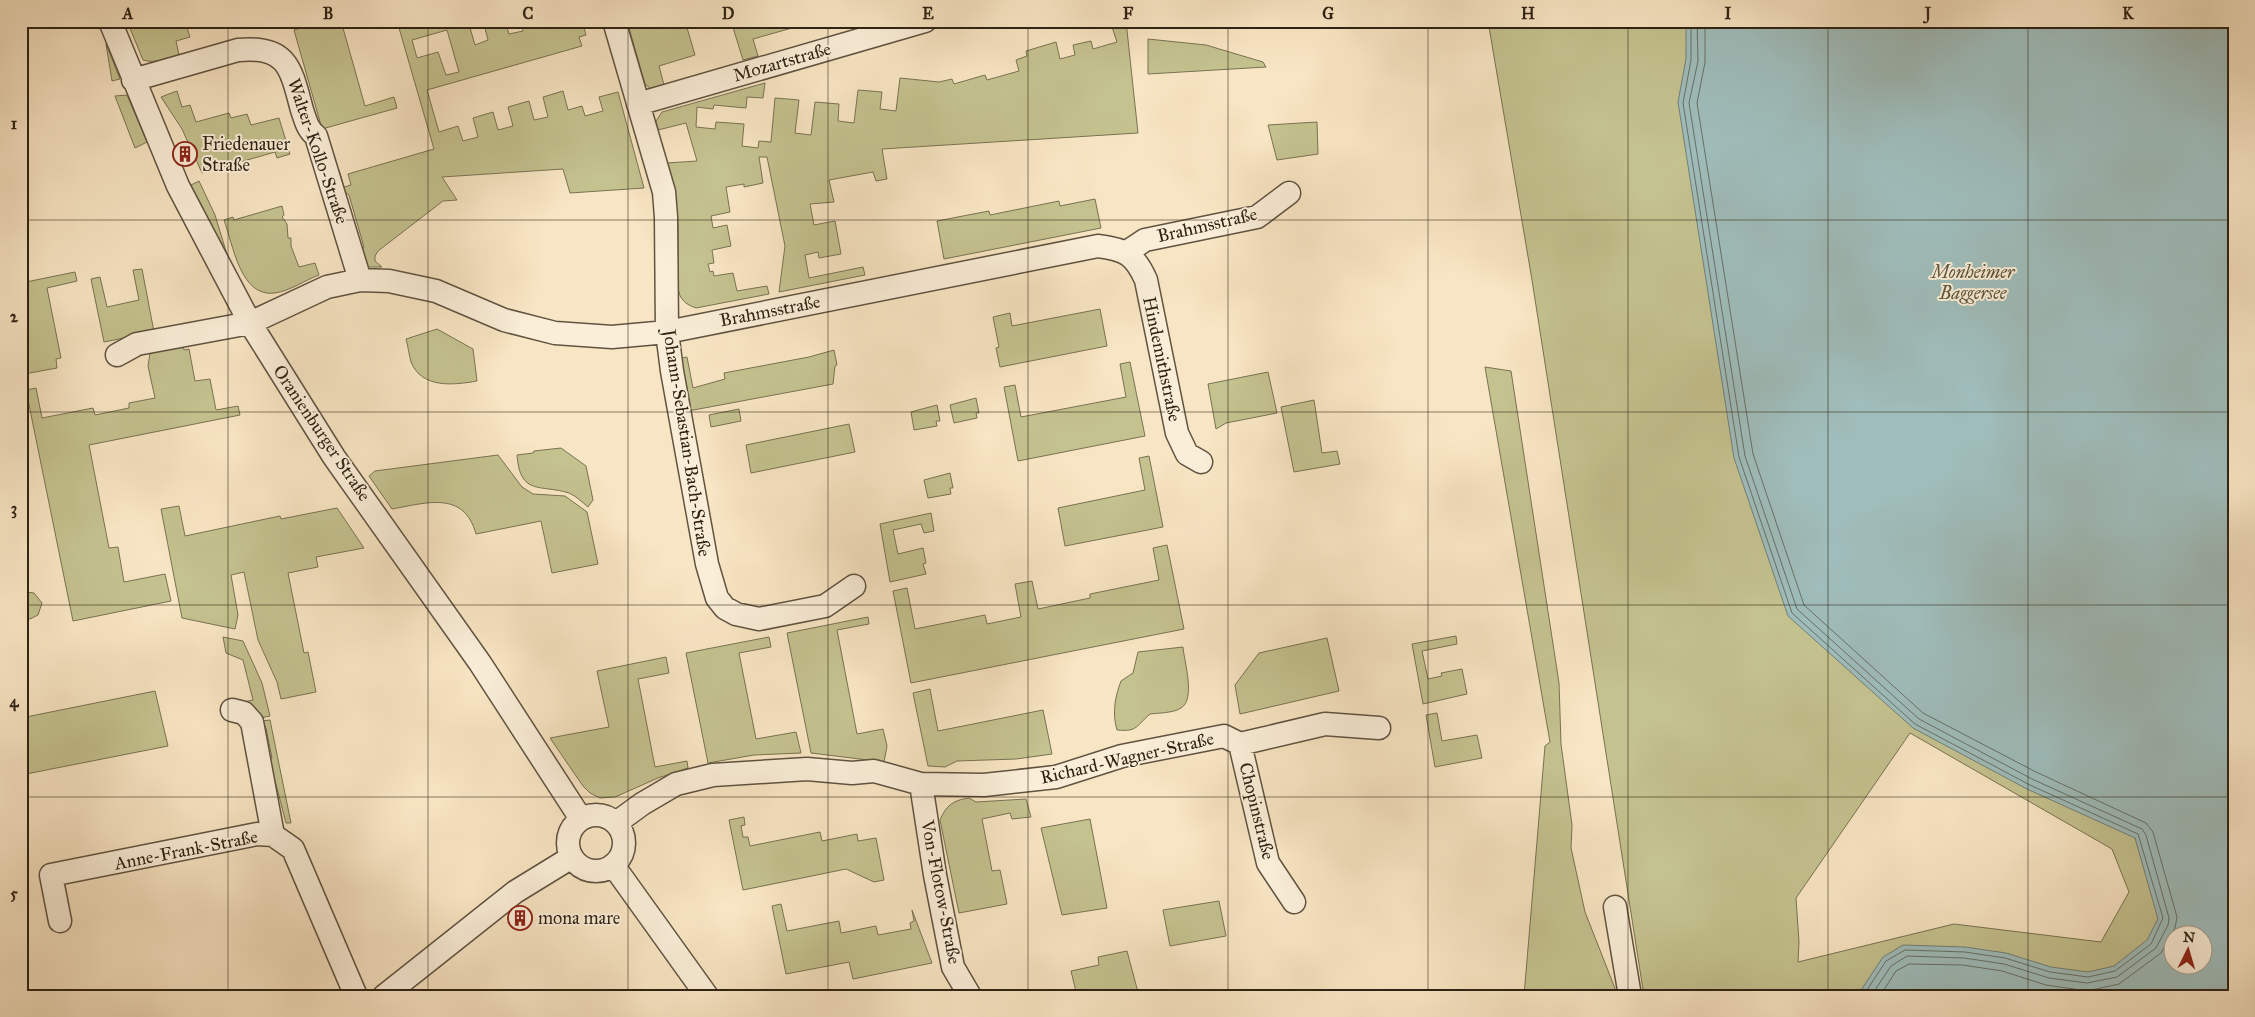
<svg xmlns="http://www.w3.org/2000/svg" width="2255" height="1017" font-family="'IM FELL Great Primer',serif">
<rect width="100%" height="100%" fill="#f8e5c3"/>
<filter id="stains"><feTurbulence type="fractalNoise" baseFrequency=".004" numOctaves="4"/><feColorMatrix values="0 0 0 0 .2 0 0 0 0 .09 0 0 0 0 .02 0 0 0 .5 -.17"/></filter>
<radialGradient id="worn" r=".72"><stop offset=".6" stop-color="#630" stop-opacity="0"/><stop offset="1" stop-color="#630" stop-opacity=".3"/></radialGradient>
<!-- green -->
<path fill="#c4c28f" stroke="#797252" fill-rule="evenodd" d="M127,21H185L190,37L176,41L179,55C167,58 156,64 143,60Z
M325,21H341L365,106L394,97L397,108L322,129L294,30Z
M397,21H445L447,27L468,21L475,45L488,40L483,21H505L509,34L523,31L521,21H543L544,24L555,21H582L586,35L579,37L582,46L427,90L439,132L458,126L463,141L478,137L473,118L493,112L498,130L513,126L508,107L529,101L534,120L548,117L543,97L563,91L568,110L582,106L585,116L603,111L599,97L618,92L644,188L570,193L563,169L442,177L457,200L443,201L378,251L375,256V261L382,267H366L358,255L364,247L349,195L339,188L334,171L339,170L344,187L351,185L348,174L434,149ZM447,30L459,72L446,75L438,52L417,58L412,40Z
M627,21H685L695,55L659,66L665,89H651L645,84Z
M731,21H790L792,28L753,39L758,56L743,60Z
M1110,21H1126L1138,133L882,149L887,179L876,181L873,172L829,180L834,202L810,204L814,225L835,221L841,254L819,258L818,252L805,255L809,278L863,267L865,275L779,292L785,246L767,157H759L763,183L744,187V184L726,187L730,212L711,216L713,228L727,225L731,246L712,250L714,263L708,264L710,272L713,271L714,276L733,273L737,291L767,286L769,294L696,308C685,304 680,300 678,288V224L673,186L667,163L697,161L686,123L658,130L656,121L662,112L765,83L763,98L747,97L746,108L714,105L713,109L697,107L696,127L715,129L716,122L744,124L742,146L758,148L759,141L771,142L775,98L799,100L795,133L811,135L815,102L839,104L838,121L854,123L858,90L882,92L880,109L896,111L900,78L939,82L952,79L954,84L985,75L987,80L1019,71L1016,60L1027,56L1026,51L1056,42L1060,59L1075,55L1073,45L1091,41L1093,49L1117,42Z
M1488,21H2234V996H1644L1532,280ZM1910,733L2112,849L2129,892L2101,942L1954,924L1798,962L1799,942L1796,898ZM2172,934H2202V964H2172Z
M1148,39L1206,45L1263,62L1266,67L1148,74Z
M106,44L120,79L112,81Z
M177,91L182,107L190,105L196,122L229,113L231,118L247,114L251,125L279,118L290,154L277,158L275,152L202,173L182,129L161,97Z
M127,95L147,142L135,148L115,96Z
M1317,122L1318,154L1277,160L1268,125Z
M199,181L215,215L229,261L191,185Z
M1095,199L1101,228L944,259L937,221L989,211L990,215L1059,201L1060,206Z
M282,206L284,215L282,217L287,224L288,238H291V246L299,267L315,263L319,275C305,280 290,291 275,293C240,298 233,244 224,220L233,217L234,220Z
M142,269L154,332L104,342L91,279L100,277L107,307L139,300L133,270Z
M75,272L77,281L47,288L61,358L56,359L57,368L24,374L26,387L21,388V283Z
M1100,309L1107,346L1000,367L996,348L999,347L993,317L1010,313L1012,326Z
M437,329L473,349L477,381C454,385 422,389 411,362C409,355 408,346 406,339Z
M182,341L184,350L189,349L195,381L210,379L216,410L238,406L240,415L89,445L109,548L118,547L124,582L165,574L171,601L73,621L26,390L36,388L42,418L93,408L95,415L129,408V403L155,398L148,366L151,347Z
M834,350L837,365L835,366L833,384L688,411L681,358L687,357L693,388L725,379L724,373L809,357Z
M1130,362L1145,436L1018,461L1004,387L1015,385L1021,417L1126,397L1120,364Z
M1485,367L1511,371L1559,683L1561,744L1572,825L1571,848L1585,912L1618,996H1524L1545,746L1550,742Z
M1268,372L1277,413L1226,423L1216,429L1208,384Z
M976,398L979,413H976L977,418L954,423L950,405Z
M1314,400L1322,453L1337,451L1340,464L1294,472L1281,407Z
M937,405L940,421H936L937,426L914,430L911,412Z
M739,409L741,421L711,427L709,415Z
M849,424L855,452L751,473L746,445Z
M561,448L586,466L593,500L588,507C582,502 576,496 569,493C540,484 520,496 517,455L533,453L534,451Z
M498,455L522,487L533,494L565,496L587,512L598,564L552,573L541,521L476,534C464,490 426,503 392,509L369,476L375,471Z
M1149,456L1163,527L1065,546L1058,508L1145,490L1139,458Z
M950,473L953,488H950L951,494L928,498L924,480Z
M179,506L185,536L280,516L281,519L337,508L364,548L316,557L318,567L288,573L304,653L308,652L316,692L281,699L277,682L258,640L244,572L231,575L238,615L235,629L182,618L161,509Z
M931,513L934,531L924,533L921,524L893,530L898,554L923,548L926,563L923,564L926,574L890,582L880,524Z
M1167,545L1184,629L911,683L893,591L907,588L915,629L985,615L987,624L1021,617L1015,584L1032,581L1038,609L1090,598V594L1159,580L1153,548Z
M26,592L34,593L42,603L38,615L30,619L21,617V594Z
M868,617L869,624L837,630L857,734L883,729L887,746L884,762L811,753L787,633Z
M1456,636L1457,644L1422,651L1428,679L1442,676L1441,673L1462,669L1467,694L1423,704L1412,644Z
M223,637L243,641L262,683L270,716L260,718L239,703L253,700L243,660L226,653Z
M769,637L771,647L739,653L756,739L796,732L801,753L754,755L708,763L686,653Z
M1327,638L1339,691L1240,714L1235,685L1259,653Z
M1183,647C1184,661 1196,699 1181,708C1174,713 1158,713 1150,714C1136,726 1138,732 1117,730C1112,713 1115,697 1121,681L1133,673L1138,652Z
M666,657L669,673L638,679L655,767L687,761L688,768L658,778L615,797L600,798L590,793L583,786L550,738L609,727L597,671Z
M930,689L938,731L1043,710L1052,754L1016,759L957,761L945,767L928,766L913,693Z
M155,691L168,746L21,775V718Z
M1437,713L1442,741L1477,735L1482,758L1435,767L1426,715Z
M270,720L291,823H286L273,773L266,759L272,758L266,728L262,721Z
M969,798L976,802L1026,799L1031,817L1012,819L1010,813L982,819L992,871L1000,870L1007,904L959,913L940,820C946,805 954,800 969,798Z
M744,817L745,825L741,826L743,837H748L750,846L820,832L822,841L857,834L858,841L876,838L884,880L874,882L846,869L743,890L729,820Z
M1090,819L1107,908L1062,915L1041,828Z
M1219,901L1226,936L1170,946L1163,910Z
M781,904L787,931L839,921L841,933L876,926L878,935L911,929L910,923L914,921L912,910L932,963L853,979L849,962L786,974L772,906Z
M1127,951L1139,996H1077L1071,971L1099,965L1098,957Z"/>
<!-- water -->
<path fill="#9fbdbb" stroke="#727f78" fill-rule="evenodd" d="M1686,21H2234V996H1857L1883,957L1903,945L1965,947L2006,953L2051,967L2088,972L2114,966L2147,940L2158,919L2135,838L2027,789L1913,728L1788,616L1734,458L1678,102L1686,59ZM2172,934H2202V964H2172Z"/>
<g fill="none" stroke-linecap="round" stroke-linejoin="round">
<!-- shore -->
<path stroke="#667068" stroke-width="1" d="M1691,21V60L1683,103L1739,457L1792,613L1915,724L2030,785L2138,834L2163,918L2151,944L2115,971L2088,977L2050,972L2005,958L1965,952L1905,950L1886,961L1863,996
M1697,21L1698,61L1689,103L1745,456L1797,609L1919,719L2032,779L2142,829L2146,835L2169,918L2168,925L2156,948L2117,977L2087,983L2049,978L2004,964L1964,958L1907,956L1891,966L1871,996
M1705,21V62L1697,103L1753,454L1804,605L1923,713L2036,772L2146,823L2153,832L2177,917L2175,928L2161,953L2119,984L2087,991L2046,985L2002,971L1963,965L1909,964L1896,971L1880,996"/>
<defs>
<path id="minor" d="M110,21L178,186L250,323L334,457L480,663L581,819
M614,21L664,192L666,217L667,332L672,371L707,564L717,598L725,608L736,614L759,619L825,606L854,586
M133,80L238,50C288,45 291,69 302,110C306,121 307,129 316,136L360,280
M638,104L925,21
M1127,252L1145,240L1257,217L1289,193
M117,355L137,344L250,323L327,287L360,280L389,281L436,291L504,320L555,333L612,337L667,332L1098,246C1125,249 1135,255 1146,280L1177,433L1187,454L1201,462
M232,710L244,713L252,722L273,835
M1240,744L1268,863L1294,902
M921,784L935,875L953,967L970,996
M568 843a28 28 0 1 1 56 0a28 28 0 1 1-56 0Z
M616,823L642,804L676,784L713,775L807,769L852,773L874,771L921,784L984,785L1056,777L1122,756L1224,736L1240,744L1325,724L1379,728
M613,865L707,996
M1615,907L1630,996
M60,921L51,875L257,834L273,835L293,849L356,996
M384,996L515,892L572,857"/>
</defs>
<!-- minor casing -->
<use href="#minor" stroke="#605340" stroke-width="25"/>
<!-- minor -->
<use href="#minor" stroke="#faeed8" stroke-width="22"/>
</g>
<!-- grid -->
<path fill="none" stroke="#2e2214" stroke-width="1" stroke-opacity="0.55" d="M228,21V996M428,21V996M628,21V996M828,21V996M1028,21V996M1228,21V996M1428,21V996M1628,21V996M1828,21V996M2028,21V996M21,220H2234M21,412H2234M21,605H2234M21,797H2234"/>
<!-- icons -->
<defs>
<symbol id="building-ring" viewBox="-11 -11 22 22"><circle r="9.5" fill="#faeed8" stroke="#8f2418" stroke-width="1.5"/><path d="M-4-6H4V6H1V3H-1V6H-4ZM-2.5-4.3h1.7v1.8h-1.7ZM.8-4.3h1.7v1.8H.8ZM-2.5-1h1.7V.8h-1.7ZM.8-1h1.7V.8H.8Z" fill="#8f2418"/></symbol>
</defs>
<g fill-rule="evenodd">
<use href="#building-ring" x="171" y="140" width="28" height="28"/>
<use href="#building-ring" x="506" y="904" width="28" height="28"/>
</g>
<g text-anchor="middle" stroke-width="4" stroke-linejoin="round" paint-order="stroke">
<!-- street labels -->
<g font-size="18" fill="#2e2214" stroke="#faeed8">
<text transform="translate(782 62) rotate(-16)" y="6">Mozartstraße</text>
<text transform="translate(318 151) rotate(71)" y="6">Walter-Kollo-Straße</text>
<text transform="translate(1207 225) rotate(-13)" y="6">Brahmsstraße</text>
<text transform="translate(770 311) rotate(-11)" y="6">Brahmsstraße</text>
<text transform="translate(1162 359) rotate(78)" y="6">Hindemithstraße</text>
<text transform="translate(322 433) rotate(56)" y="6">Oranienburger Straße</text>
<text transform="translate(687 443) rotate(81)" y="6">Johann-Sebastian-Bach-Straße</text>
<text transform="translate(1127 758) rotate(-13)" y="6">Richard-Wagner-Straße</text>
<text transform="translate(1257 811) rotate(76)" y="6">Chopinstraße</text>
<text transform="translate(186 850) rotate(-11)" y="6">Anne-Frank-Straße</text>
<text transform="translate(941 892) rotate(79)" y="6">Von-Flotow-Straße</text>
</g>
<!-- poi labels -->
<g font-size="18" fill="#2e2214" stroke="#faeed8" text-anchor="start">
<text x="202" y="150">Friedenauer<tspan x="202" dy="21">Straße</tspan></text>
<text x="538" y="924">mona mare</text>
</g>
<!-- park labels -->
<g font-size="18" font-style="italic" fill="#5b5239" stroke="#faeed8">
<text x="1973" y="278">Monheimer<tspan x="1973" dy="21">Baggersee</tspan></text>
</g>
</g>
<!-- margin -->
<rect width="2255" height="1017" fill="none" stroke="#f8e5c3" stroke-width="55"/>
<!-- north arrow -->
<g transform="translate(2188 950) rotate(5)"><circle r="24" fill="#faeed8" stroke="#a89c8a"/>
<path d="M0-4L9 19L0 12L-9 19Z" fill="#8f2418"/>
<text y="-8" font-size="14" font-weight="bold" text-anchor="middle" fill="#2e2214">N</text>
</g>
<rect x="28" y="28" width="2200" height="962" fill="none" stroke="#2e2214" stroke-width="2"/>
<g font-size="16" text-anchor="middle" font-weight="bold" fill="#2e2214">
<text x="128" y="19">A</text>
<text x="328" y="19">B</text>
<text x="528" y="19">C</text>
<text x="728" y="19">D</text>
<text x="928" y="19">E</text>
<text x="1128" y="19">F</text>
<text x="1328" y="19">G</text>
<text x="1528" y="19">H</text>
<text x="1728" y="19">I</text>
<text x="1928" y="19">J</text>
<text x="2128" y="19">K</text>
<text x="14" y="129">1</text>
<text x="14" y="322">2</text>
<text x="14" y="514">3</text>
<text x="14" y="707">4</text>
<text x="14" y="899">5</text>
</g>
<rect width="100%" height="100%" filter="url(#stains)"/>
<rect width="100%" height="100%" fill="url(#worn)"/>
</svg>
